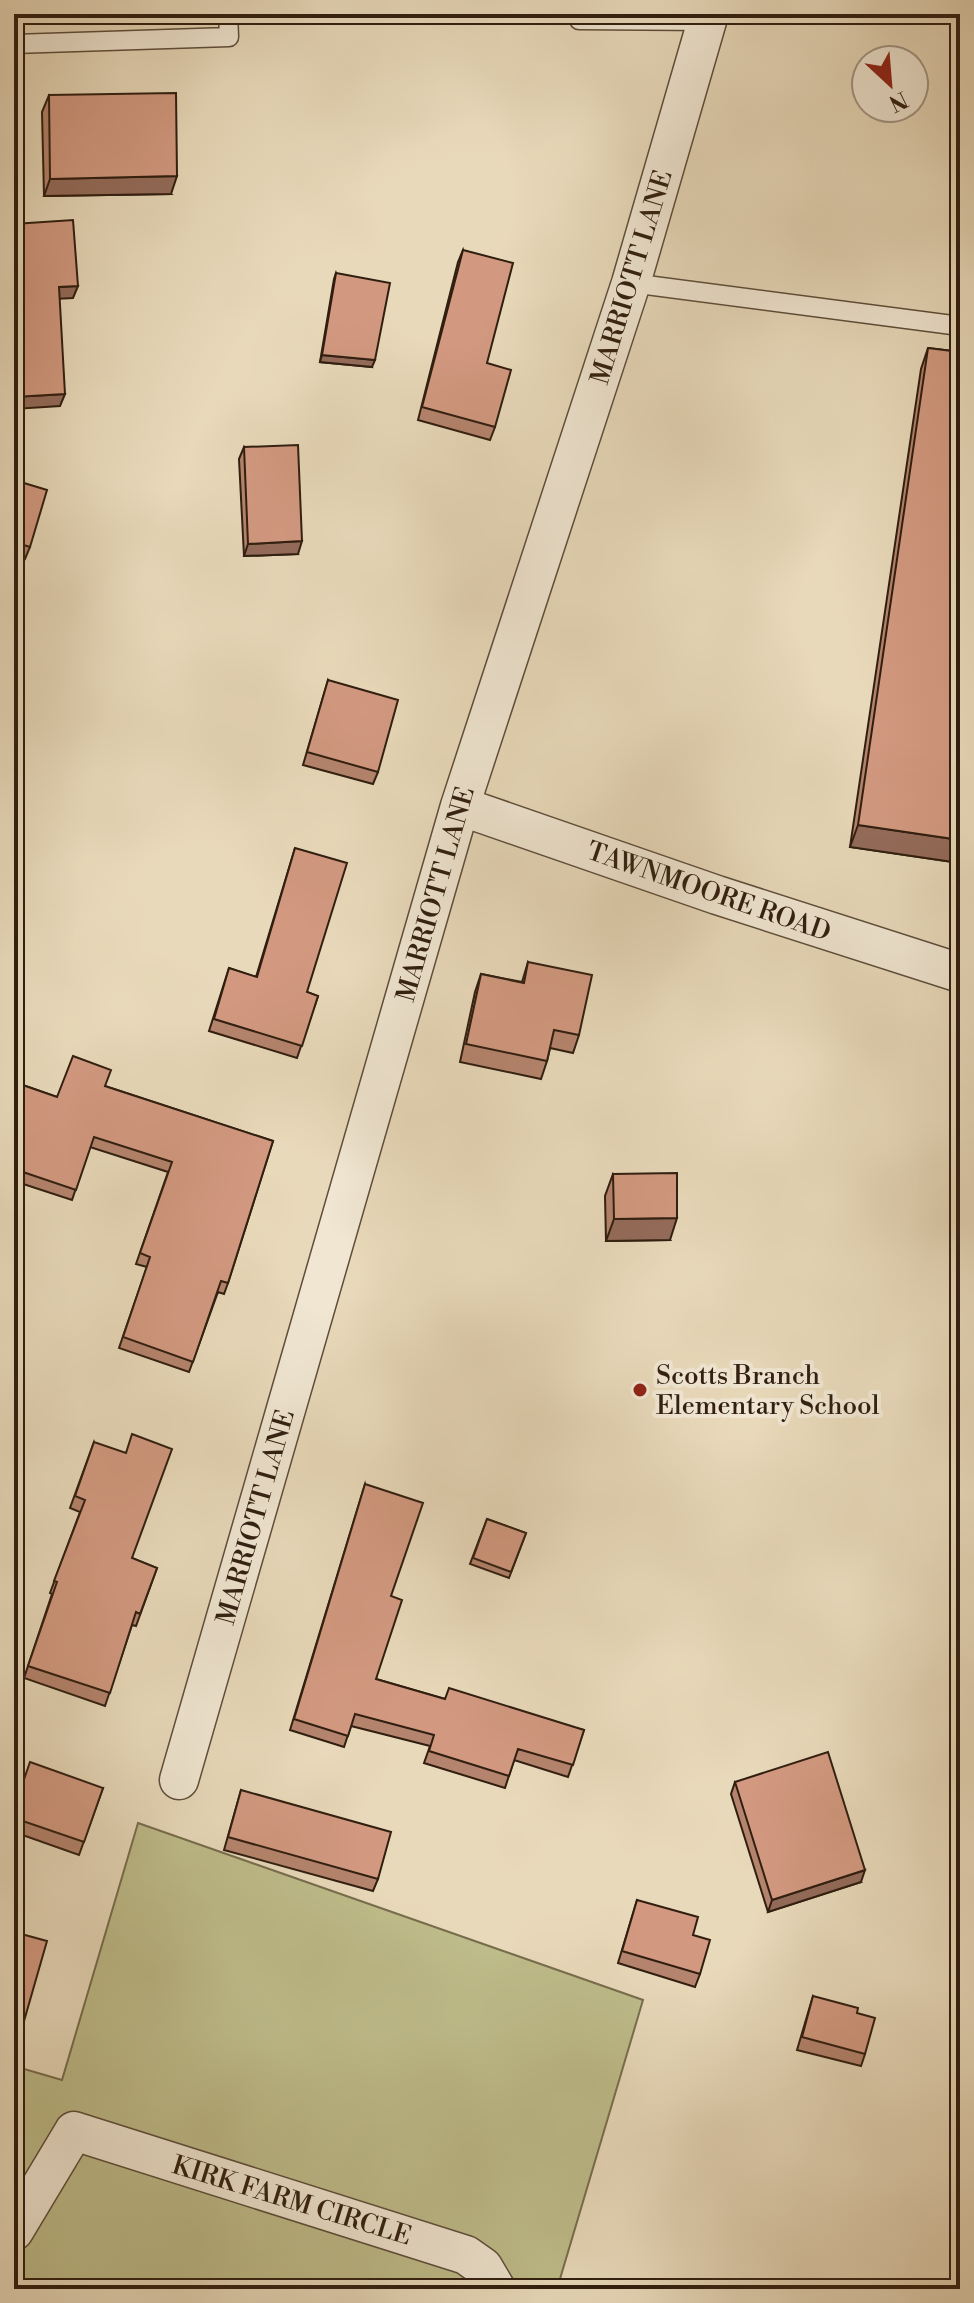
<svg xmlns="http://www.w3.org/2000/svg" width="974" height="2303" font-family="'Libre Bodoni',serif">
<rect width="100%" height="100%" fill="#e8d9ba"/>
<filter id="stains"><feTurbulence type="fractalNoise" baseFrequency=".0025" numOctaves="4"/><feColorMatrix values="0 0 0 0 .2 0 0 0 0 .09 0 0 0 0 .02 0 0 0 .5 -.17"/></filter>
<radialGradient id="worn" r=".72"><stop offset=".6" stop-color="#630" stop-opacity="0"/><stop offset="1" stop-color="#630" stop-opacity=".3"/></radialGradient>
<!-- green -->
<path fill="#bebc8a" stroke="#776d4d" stroke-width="2" d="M138,1823L643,2000L557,2289H14V2066L62,2080Z"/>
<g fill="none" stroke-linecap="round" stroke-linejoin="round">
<defs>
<path id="lane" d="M579,14V20L708,21
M14,44L229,37L228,14
M631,283L960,326"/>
<path id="street" d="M460,806L717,895L960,973
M179,1780L460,806L631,283L709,14
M14,2231L74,2131L466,2255L483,2267L496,2289"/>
</defs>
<!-- lane casing -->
<use href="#lane" stroke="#5e4d3a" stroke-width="21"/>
<!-- street casing -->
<use href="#street" stroke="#5e4d3a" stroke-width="41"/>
<!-- lane -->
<use href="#lane" stroke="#f0e6d2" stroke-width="18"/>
<!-- street -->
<use href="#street" stroke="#f0e6d2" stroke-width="38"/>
</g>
<!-- wall -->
<path fill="#b5846e" stroke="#301e10" stroke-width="2" d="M49,95L171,194L44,196L42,112Z
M463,250L487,363L495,427L490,440L418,420L458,262Z
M336,273L372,367L320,362L334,279Z
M928,348L960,352V863L850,847L921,369Z
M244,447L298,554L244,556L239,459Z
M14,480L30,547L25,559L14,556Z
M328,680L378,772L373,784L303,765Z
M295,848L307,992L318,996L297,1058L209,1031L229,968L256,977Z
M528,962L579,1035L573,1053L550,1048L547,1061L541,1079L460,1062L475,992L481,974L522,982Z
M14,1082L57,1097L105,1086L273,1141L228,1283L224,1294L218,1292L189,1372L119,1348L147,1267L136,1264L168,1172L90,1147L72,1200L14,1181Z
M613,1174L670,1240L606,1241L605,1196Z
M94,1442L132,1558L157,1568L136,1626L132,1625L105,1706L24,1678L52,1594L50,1593L80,1512L70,1508Z
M365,1484L391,1596L376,1679L445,1699L584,1730L568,1777L514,1760L505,1788L424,1763L430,1746L351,1726L344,1747L290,1730Z
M487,1519L526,1533L509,1578L470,1564Z
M735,1782L861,1882L768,1912L731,1794Z
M103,1788L79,1855L14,1832V1808Z
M241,1790L378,1879L373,1891L224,1850Z
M637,1900L693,1935L700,1974L695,1987L618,1963Z
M14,1932L22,2028L17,2041L14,2040Z
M813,1996L865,2054L861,2066L797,2050Z"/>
<!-- shaded-wall -->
<path fill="#936b5a" stroke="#301e10" stroke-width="2" d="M177,176L171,194L44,196L50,179Z
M78,286L73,298L55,299L59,287Z
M322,355L375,360L372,367L320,362Z
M65,394L60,406L14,409V397Z
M302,541L298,554L244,556L248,544Z
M858,825L960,840V863L850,847Z
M677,1218L670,1240L606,1241L614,1219Z
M865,1870L861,1882L768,1912L772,1900Z"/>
<!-- building -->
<path fill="#d29980" stroke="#301e10" stroke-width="2" d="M176,93L177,176L50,179L49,95Z
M73,220L78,286L59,287L65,394L14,397V224Z
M463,250L513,263L487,363L511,370L495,427L422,407Z
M336,273L390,283L375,360L322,355Z
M928,348L960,352V840L858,825Z
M298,445L302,541L248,544L244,447Z
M14,480L47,490L30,547L14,542Z
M14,623L18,625L14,636Z
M328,680L398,700L378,772L307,752Z
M295,848L347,863L307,992L318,996L302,1046L214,1019L229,968L257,977Z
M528,962L592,975L579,1035L554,1030L547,1061L466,1044L481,974L524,983Z
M73,1056L111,1070L105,1086L273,1141L228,1283L221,1281L193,1362L123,1337L150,1257L140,1253L172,1162L94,1137L76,1190L14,1169V1082L57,1097Z
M677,1173V1218L614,1219L613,1174Z
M132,1434L172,1449L132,1558L157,1568L140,1614L136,1612L110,1693L28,1666L57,1582L54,1581L85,1500L75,1496L94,1442L126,1453Z
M365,1484L423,1503L391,1596L402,1600L376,1679L445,1699L449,1688L584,1730L573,1765L518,1749L509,1776L429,1751L434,1735L355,1714L348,1736L294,1719Z
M487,1519L526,1533L511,1572L473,1558Z
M828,1752L865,1870L772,1900L735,1782Z
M30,1762L103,1788L84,1842L14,1818V1808Z
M241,1790L391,1832L378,1879L228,1837Z
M637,1900L698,1917L693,1935L710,1940L700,1974L622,1951Z
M14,1932L47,1941L22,2028L14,2026Z
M813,1996L858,2008L857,2013L875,2018L865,2054L802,2037Z"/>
<!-- markers -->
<circle fill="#8f2418" stroke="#f0e6d2" stroke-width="3" cx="640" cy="1390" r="8"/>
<g text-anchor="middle" stroke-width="8" stroke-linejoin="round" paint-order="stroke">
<!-- street labels -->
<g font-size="26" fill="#301e10" stroke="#f0e6d2">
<text transform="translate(631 277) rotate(-73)" y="9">MARRIOTT LANE</text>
<text transform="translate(709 891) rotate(19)" y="9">TAWNMOORE ROAD</text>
<text transform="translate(435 894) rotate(-74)" y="9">MARRIOTT LANE</text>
<text transform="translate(255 1517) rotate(-74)" y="9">MARRIOTT LANE</text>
<text transform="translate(292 2200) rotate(17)" y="9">KIRK FARM CIRCLE</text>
</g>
<!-- poi labels -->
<g font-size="26" fill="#301e10" stroke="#f0e6d2" text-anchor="start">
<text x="656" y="1384">Scotts Branch<tspan x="656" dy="30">Elementary School</tspan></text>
</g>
</g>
<!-- margin -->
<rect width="974" height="2303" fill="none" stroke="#e8d9ba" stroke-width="48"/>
<rect x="16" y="16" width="942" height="2271" fill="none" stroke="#301e10" stroke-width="4"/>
<rect x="24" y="24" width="926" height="2255" fill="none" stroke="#301e10" stroke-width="2"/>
<!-- north arrow -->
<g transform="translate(890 84) rotate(154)"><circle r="38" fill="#f0e6d2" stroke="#a39684" stroke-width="2"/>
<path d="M0-6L14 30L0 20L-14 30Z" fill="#8f2418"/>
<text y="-12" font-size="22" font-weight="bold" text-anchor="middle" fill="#301e10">N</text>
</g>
<rect width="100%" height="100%" filter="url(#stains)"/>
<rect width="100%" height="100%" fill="url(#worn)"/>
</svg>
